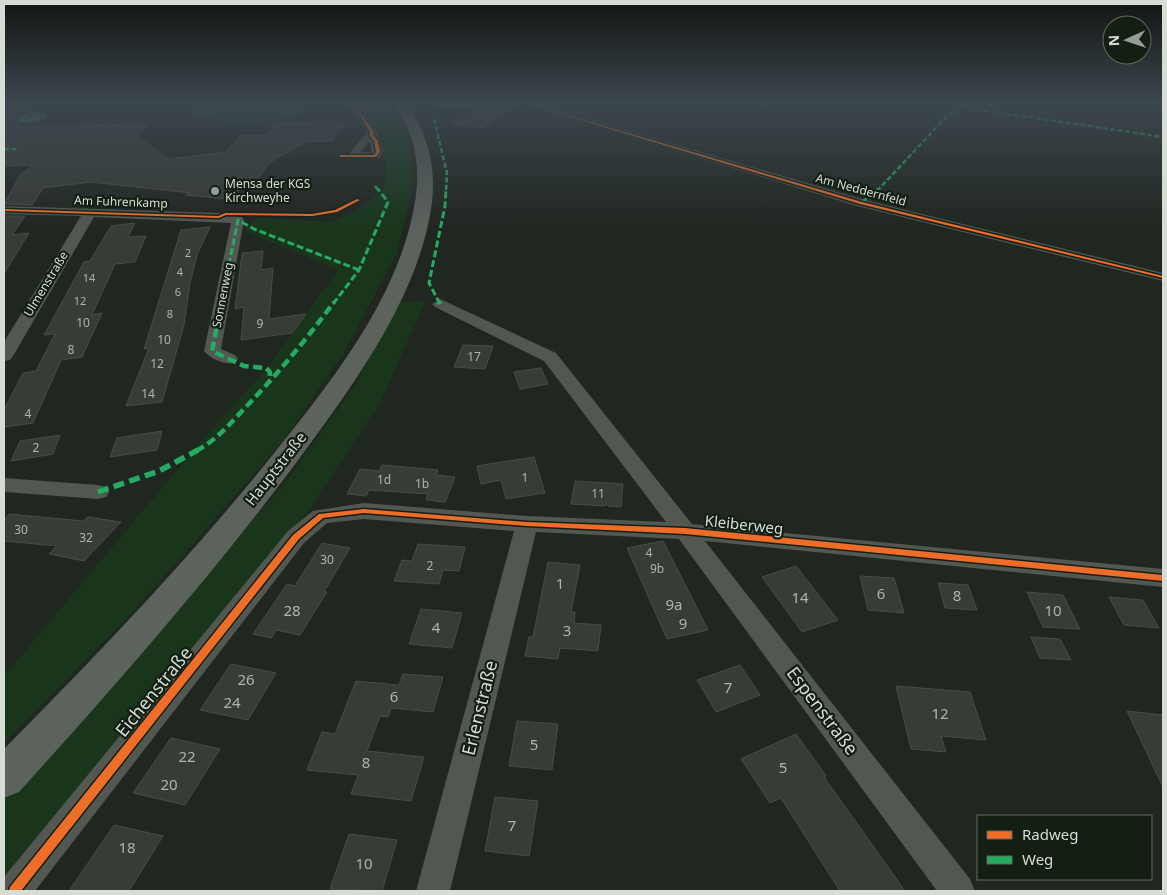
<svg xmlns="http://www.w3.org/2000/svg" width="1167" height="895" font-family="'Noto Sans',sans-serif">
<rect width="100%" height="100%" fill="#202620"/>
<!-- green -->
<path fill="#19361c" d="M170,104H320C297,123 238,127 210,119C196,115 183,109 170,104Z
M360,104H388L406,130L413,169L412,192L397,253L345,351L284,440L134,611L4,743V676L203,439L268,367L338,270L244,231L257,218L331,222L354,212L383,190L387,170L380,133Z
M426,301L381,401L295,531L7,891H4V796L131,660L282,487L354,387L400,302Z"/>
<!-- building -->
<path fill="#373c37" stroke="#484d48" d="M29,104L26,112L19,114L15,120L20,124L18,129L23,126L150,124L136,135L168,159L226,152L241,135H266L275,125L281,123L332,122L331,124H343L332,141H307L269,163L250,190L241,189L225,199L186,195L191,193L91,182L43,188L32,205L4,204L20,175L33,165L4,166V111L7,106Z
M486,104L515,106L482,128L453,124Z
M4,216H25L12,235L29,233L4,274Z
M135,223L128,237L146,236L135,262L115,264L92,315L102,313L82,357L61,360L33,423L4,427V410L23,373L36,371L55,334L44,335L84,262L90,261L111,226Z
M210,227L197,255L190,283L184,325L162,402L126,406L149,348L144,349L181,230Z
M263,251L261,270L273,268L269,319L306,314L292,333L241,340L244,307L235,309L242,253Z
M463,345L493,346L485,369L454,367Z
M541,368L548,384L520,389L514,372Z
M162,431L157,450L110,457L117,438Z
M60,435L53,454L11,461L20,441Z
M534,457L545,493L506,499L501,480L481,484L477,466Z
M382,465L438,470L436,475L455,477L445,502L426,500L428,494L369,490L366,496L347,494L360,469L379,471Z
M575,481L623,484L621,507L608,506L606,502L605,506L571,504Z
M9,514L83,521L88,517L121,522L84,561L49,554L57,546L4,541V520Z
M663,541L698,610L708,630L667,639L627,548Z
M322,543L350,548L324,592H327L300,635L276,630L271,638L253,634L287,584L295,586Z
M418,544L465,547L459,571L443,570L439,584L394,581L402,560L412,561Z
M548,562L580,565L571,612H575L574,623L601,625L598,651L560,648L558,659L525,656L529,637H533Z
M796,566L838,620L802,632L762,577Z
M860,576L894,578L904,613L868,610Z
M938,583L968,585L977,610L945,608Z
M1027,592L1063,595L1080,629L1043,627Z
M1109,597L1143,600L1159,628L1124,625Z
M421,609L462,613L452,648L409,644Z
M1031,637L1060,639L1071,660L1040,658Z
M231,664L276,673L248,720L200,710Z
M740,665L760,695L716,712L697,680Z
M403,674L443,677L433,712L391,708L388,717L380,716L367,751L424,757L411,801L351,794L358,775L307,770L322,732L335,734L356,681L399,685Z
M896,686L970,692L986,740L941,736L946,752L911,749Z
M1127,711L1163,715V787Z
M517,721L558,724L552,770L509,766Z
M796,734L826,776L824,777L905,891H840L781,798L770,803L741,759Z
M171,738L220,749L185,805L133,793Z
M495,797L538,801L529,856L485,851Z
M114,825L163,836L129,891H69Z
M349,834L397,840L382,891L330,889Z"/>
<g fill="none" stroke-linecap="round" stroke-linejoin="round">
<!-- minor -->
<path fill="#525752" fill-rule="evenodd" d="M349,104H358L377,132L383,152L379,158H353L348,155L367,132ZM370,141L372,153L360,152Z
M523,104H537L865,200L1163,273V281L857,206Z
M34,111L49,115C44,123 24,126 17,121L21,115Z
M4,206L219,213L242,217L244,220L221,349L235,355L238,359L235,363C225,365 210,359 204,351L231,223L94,217L13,356L10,360L4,361V342L81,216L4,214Z
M440,299L556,353L692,524L1163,569V587L705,541L970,879L975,891H937L679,539L536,532L450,891H416L514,531L364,519L327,523L304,543L35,891H4V877L288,531L313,511L364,503L527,516L666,522L544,361L435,307L432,304Z
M4,478L98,485L106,487L109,492L106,497L98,499L4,492Z"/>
<!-- secondary -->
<path fill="#5c625c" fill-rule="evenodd" d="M394,104H406C428,133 436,165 432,202C420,297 351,388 296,463C210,578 115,686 19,792L4,798V749C97,655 188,560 271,457C330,383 399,299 415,202C421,164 415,135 394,104Z"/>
<!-- quiet-far3 -->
<path stroke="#26ab63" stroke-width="2.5" stroke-dasharray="5 2.5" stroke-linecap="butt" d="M439,106L470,108
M34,114L44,115L42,118L22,121L24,117Z
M434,119L447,173L446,191
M4,149H17
M375,186L379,191
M877,191L948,115L961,107L1163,137"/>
<!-- quiet-far2 -->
<path stroke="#26ab63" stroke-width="3" stroke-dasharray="7 3" stroke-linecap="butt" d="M861,203L878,189
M221,304L238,220L254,229L359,270
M333,304L359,270L388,202L378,189
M440,304L429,283L445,206L446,189"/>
<!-- quiet-far1 -->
<path stroke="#26ab63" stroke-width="4.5" stroke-dasharray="9 4.5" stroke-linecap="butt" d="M222,302L212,351L244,366L266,368L270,372L269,382
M439,302L440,304
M196,451C215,441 228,426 242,411C275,377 306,340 334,302"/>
<!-- quiet -->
<path stroke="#26ab63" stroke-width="5.5" stroke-dasharray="11 5.5" stroke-linecap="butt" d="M98,492L159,471L198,450"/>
<defs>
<path id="cycleway" d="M353,104H355L374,132L373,135L378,141L380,152L376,157H341L339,156L341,155H374L376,152L374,141L369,135L370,132Z
M527,104H530L862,202L1163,276V278L860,204Z
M357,199L360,200L337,212L312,216L226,215L219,218L4,211V209L218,216L225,213L312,214L335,210Z
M364,509L527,522L685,528L1163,575V581L685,534L527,526L364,513L323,518L299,539L21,891H9L10,887L293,535L319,514Z"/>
</defs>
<!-- cycleway casing -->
<use href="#cycleway" stroke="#141f14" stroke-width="3"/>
<!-- cycleway -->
<use href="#cycleway" fill="#ee6e29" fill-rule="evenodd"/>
</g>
<!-- sky -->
<linearGradient id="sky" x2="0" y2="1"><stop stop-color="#121512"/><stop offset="0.45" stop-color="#3c474e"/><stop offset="1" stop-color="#3c474e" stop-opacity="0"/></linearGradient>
<rect width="1167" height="229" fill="url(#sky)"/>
<!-- markers -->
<circle fill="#969d96" stroke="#141f14" stroke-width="2" cx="215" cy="191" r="5"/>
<g text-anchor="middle" stroke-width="4.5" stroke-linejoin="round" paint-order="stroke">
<!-- far-number labels -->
<g font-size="11" fill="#aeb5ae">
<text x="188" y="257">2</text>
<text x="180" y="276">4</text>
<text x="89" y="282">14</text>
<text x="178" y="296">6</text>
<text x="80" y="305">12</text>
<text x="170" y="318">8</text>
</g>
<!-- far-poi labels -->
<g font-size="12" fill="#d5ddd5" stroke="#141f14" text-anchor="start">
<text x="225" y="188">Mensa der KGS<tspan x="225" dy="14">Kirchweyhe</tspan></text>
</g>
<!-- far-street labels -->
<g font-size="12" fill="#d5ddd5" stroke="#141f14">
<text transform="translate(861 190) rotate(15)" y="4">Am Neddernfeld</text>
<text transform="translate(121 202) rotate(2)" y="4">Am Fuhrenkamp</text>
<text transform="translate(46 284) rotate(-59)" y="4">Ulmenstraße</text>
<text transform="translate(223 295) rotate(-79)" y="4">Sonnenweg</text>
</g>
<!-- number labels -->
<g font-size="12" fill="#aeb5ae">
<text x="83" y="327">10</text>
<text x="260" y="328">9</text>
<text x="164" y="344">10</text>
<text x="71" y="354">8</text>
<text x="474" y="361">17</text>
<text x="157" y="368">12</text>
<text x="148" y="398">14</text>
<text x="28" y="418">4</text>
<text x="36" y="452">2</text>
<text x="525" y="482">1</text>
<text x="384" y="484">1d</text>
<text x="422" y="488">1b</text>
<text x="598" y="498">11</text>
<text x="21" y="534">30</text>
<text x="86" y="542">32</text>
<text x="649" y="557">4</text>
<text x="327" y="564">30</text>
<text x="430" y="570">2</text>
<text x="657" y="573">9b</text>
</g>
<!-- street labels -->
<g font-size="15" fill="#d5ddd5" stroke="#141f14">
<text transform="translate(276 469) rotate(-52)" y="5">Hauptstraße</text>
<text transform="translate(744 525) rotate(6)" y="5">Kleiberweg</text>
</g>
<!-- near-number labels -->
<g font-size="15" fill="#aeb5ae">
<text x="560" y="589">1</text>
<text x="881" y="599">6</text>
<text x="957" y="601">8</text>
<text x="800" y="603">14</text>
<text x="674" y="610">9a</text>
<text x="292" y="616">28</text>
<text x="1053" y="616">10</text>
<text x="683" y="629">9</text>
<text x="436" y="633">4</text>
<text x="567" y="636">3</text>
<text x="246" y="685">26</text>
<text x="728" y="693">7</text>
<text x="394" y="702">6</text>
<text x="232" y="708">24</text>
<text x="940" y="719">12</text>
<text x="534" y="750">5</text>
<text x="187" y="762">22</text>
<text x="366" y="768">8</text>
<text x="783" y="773">5</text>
<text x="169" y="790">20</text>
<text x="512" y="831">7</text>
<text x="127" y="853">18</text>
<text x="364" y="869">10</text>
</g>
<!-- near-street labels -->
<g font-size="18" fill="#d5ddd5" stroke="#141f14">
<text transform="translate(154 692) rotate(-51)" y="6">Eichenstraße</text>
<text transform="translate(480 708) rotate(-76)" y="6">Erlenstraße</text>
<text transform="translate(822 711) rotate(53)" y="6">Espenstraße</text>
</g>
</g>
<!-- border -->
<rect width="1167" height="895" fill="none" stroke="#d5ddd5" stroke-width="10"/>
<!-- legend -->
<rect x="977" y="815" width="175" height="65" fill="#141f14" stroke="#616b61"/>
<rect x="987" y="831" width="25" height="8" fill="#ee6e29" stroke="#616b61"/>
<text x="1022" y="840" font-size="15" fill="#d5ddd5">Radweg</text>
<rect x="987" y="856" width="25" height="8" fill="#26ab63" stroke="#616b61"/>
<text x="1022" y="865" font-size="15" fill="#d5ddd5">Weg</text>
<!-- north arrow -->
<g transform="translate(1127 40) rotate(267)"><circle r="24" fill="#141f14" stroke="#616b61"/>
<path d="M0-4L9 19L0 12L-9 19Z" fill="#969d96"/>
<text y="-8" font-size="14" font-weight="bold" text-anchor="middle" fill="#d5ddd5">N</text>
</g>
</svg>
